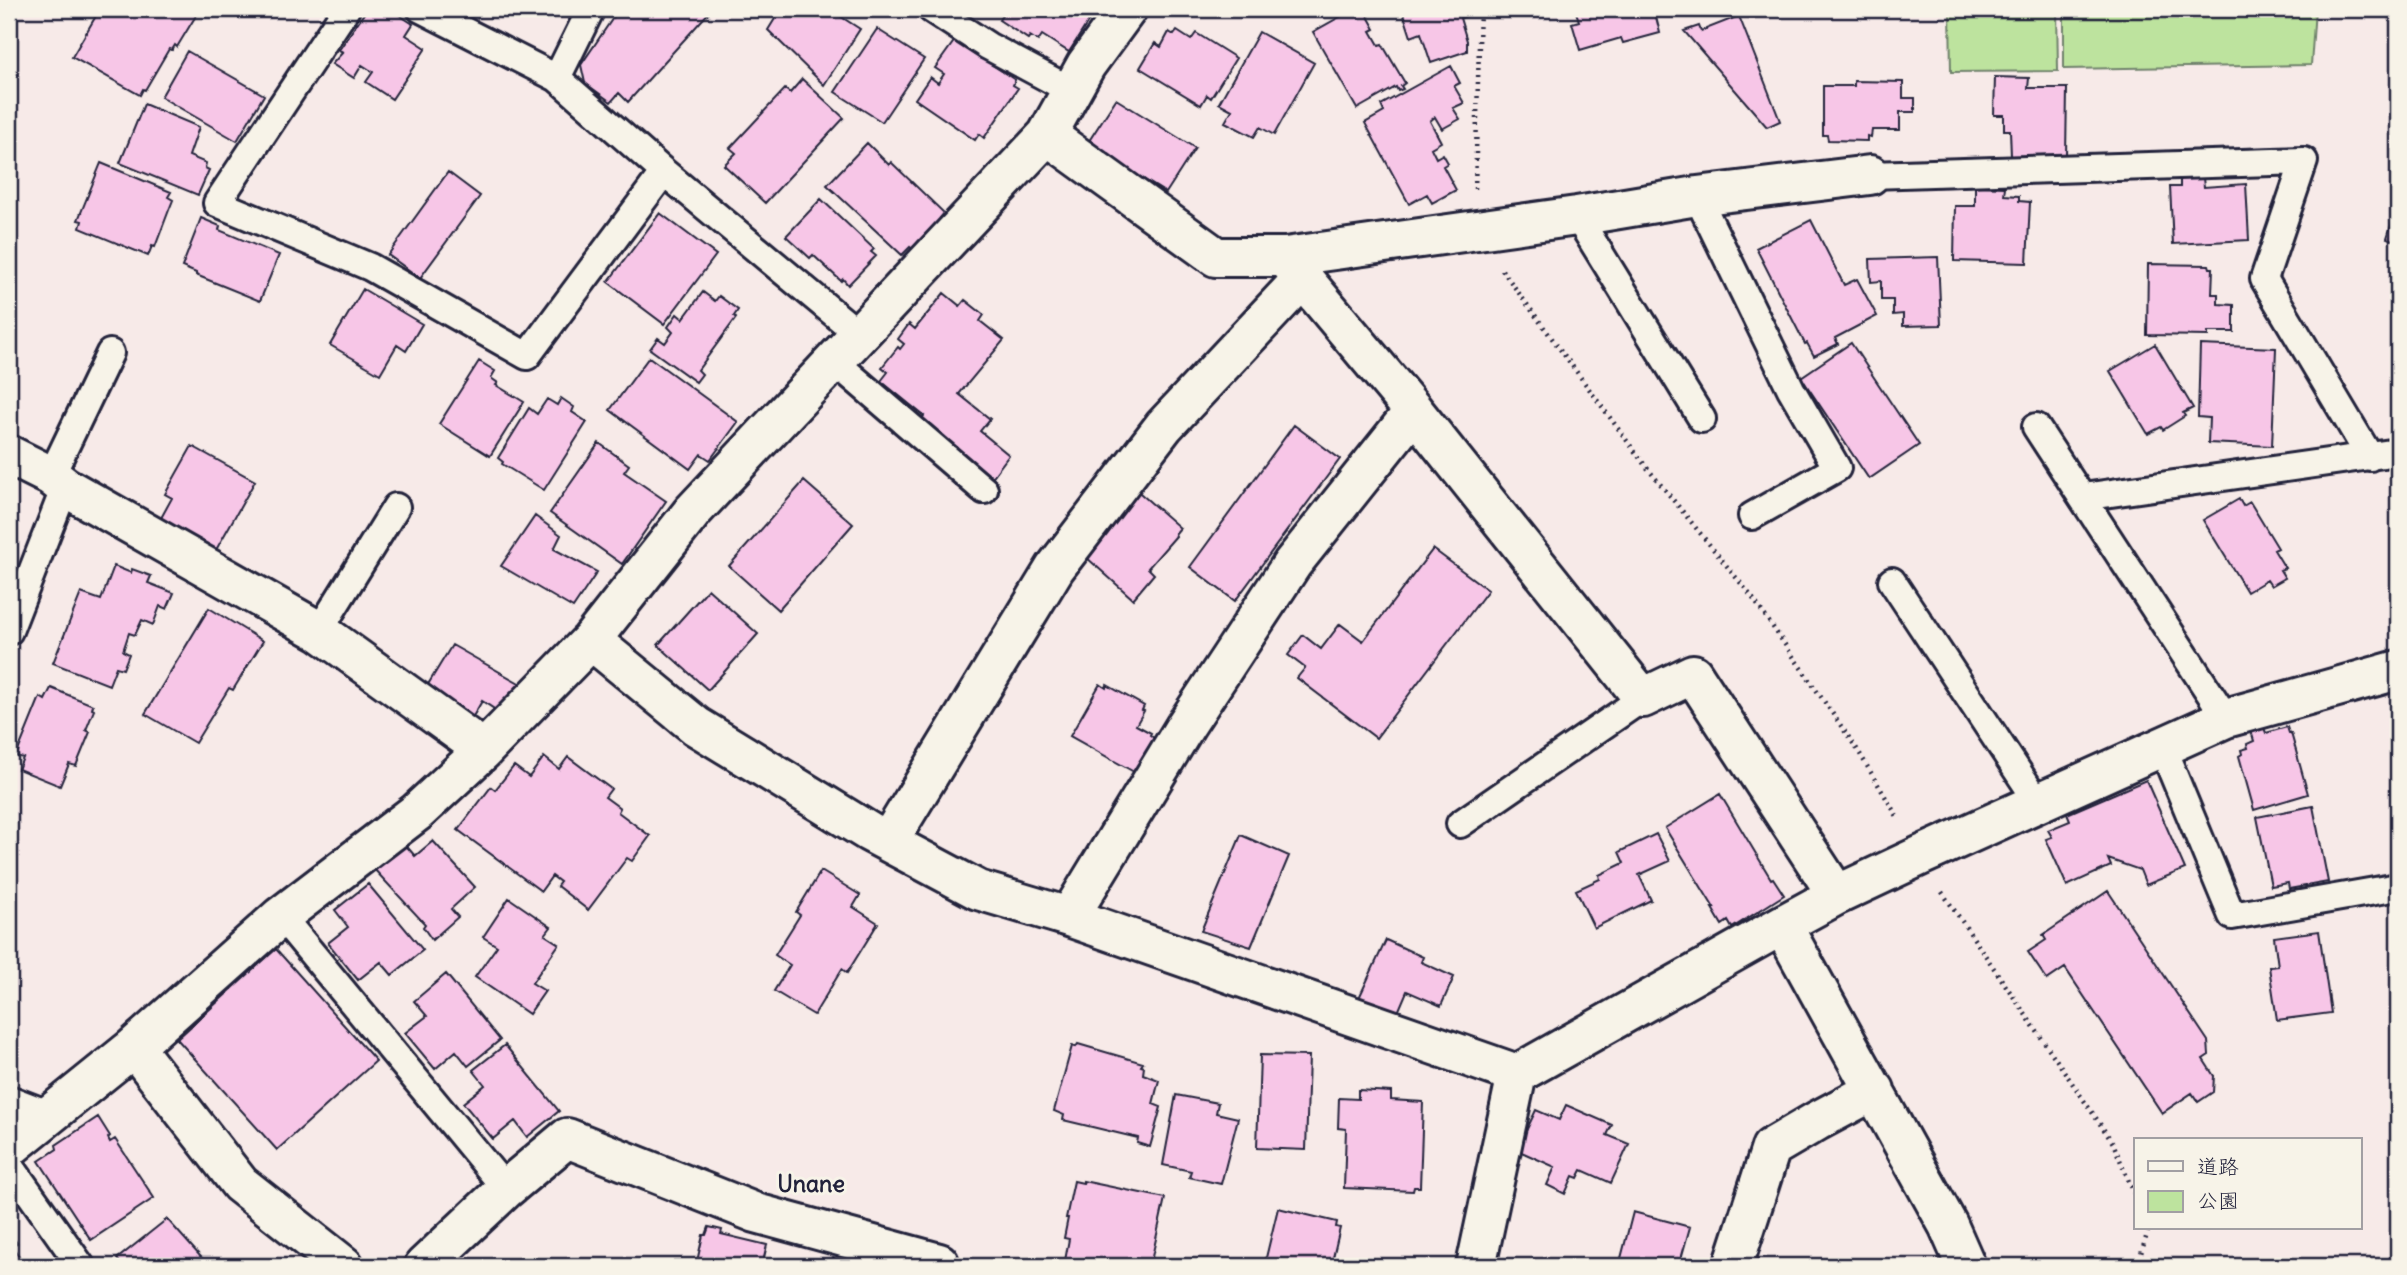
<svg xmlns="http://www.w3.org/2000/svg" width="2407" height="1275" font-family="Delius,'Klee One',sans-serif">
<rect width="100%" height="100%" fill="#f7eae8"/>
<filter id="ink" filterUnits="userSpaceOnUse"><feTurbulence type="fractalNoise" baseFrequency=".0143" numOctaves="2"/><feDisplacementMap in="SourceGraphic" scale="14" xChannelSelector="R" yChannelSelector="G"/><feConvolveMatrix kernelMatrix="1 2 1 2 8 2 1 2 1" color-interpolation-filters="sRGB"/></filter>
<g filter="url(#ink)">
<!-- green -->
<path fill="#bde39e" stroke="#70826c" stroke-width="2" d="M1950,9H2057L2058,71L1951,72Z
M2064,9H2315L2311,65L2064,69Z"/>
<!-- building -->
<path fill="#f7c6e7" stroke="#22223b" stroke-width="2" d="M100,9H200L177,47L175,45L172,50L169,49L145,90L143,89L140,95L72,57Z
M367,9H390L413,24L406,35L426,48L392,99L366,82L373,72L362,65L354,78L332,64L343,52L339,50Z
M619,9H712L628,102L619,93L611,102L585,83L581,65Z
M781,9H829L860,29L824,85L768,30Z
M994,9H1092L1095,11L1069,52L1042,35L1038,41L1030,36L1028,39L999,20L1003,14Z
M1354,9L1356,12L1364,9L1375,29L1371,31L1379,45L1382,44L1405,83L1401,86L1403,89L1398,91L1396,87L1357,109L1313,32Z
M1402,9H1465L1467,16L1460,18L1467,41V51L1431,63L1421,33L1411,37Z
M1575,9H1654L1660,33L1623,43L1621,38L1580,50L1572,23L1579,21Z
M1739,16L1780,121L1767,127L1684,31L1699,26L1701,31Z
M877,29L924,59L882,122L835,92Z
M1177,31L1191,40L1196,33L1236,58L1211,98L1207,95L1201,105L1140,68L1155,43L1161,47L1169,32L1174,35Z
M1259,32L1314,63L1274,135L1260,127L1254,137L1225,122L1232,110L1219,103Z
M955,40L1015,80L1013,85L1018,88L984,138L979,134L975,140L915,99L930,77L938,83L944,74L935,68Z
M187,51L264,95L237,141L161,97Z
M1451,66L1460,83L1454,86L1464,103L1453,108L1460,119L1442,129L1435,117L1430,121L1441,142L1431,148L1436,158L1443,154L1448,163L1443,166L1456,190L1432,203L1427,194L1409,204L1365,123L1384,112L1381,105Z
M1995,77L2029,78L2028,88H2067L2066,156H2011L2010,130H2004V115H1994Z
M802,79L844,118L765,203L724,165L736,153L730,148L785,89L790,93Z
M1854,81L1903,82V98H1915V112H1900V130H1872L1871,137L1867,136V141L1828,140L1827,135H1823V86H1854Z
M1116,99L1195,148L1166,193L1087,144Z
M144,104L199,127L189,156L206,163L205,168L209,170L198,195L120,163Z
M867,143L889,165L891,162L944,213L940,218L942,221L914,251L910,247L902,255L827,185Z
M101,163L171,192L168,197L173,200L169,210L155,247L152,246L148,256L80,228L82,221L78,220Z
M448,172L480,196L420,278L388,255Z
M2203,178L2204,187L2246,184L2249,240L2173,244L2170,187H2180V179Z
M1975,186L2005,187L2004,195L2019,196V201L2030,202L2027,263L1954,261L1955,206H1975Z
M821,199L874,249L871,252L876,256L848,285L843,279L841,281L813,255L810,258L786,236Z
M2398,204V242L2387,238Z
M660,213L716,255L664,324L608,282Z
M201,218L220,226L219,230L279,255L260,301L196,275V273L182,267Z
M1811,220L1844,285L1857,279L1877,316L1835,338L1838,344L1814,356L1807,343L1805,344L1756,248Z
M1938,257L1941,325L1903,326V314L1893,315V300H1881V281L1871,282L1870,259Z
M2148,264L2209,265L2210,268H2213L2212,294H2218V304L2234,305V332H2208V336L2147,335Z
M363,289L422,324L406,351L397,345L380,374L330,345Z
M703,292L715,301L719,296L738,310L734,316L736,318L698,370L702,374L696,382L650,349L658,338L665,343L673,332L668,327L677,314L683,319Z
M944,293L960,306L965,300L984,315L980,321L1004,340L959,394L990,419L980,431L1009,455L991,479L919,422L924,416L881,381L888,372L882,367L898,347L900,349L904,344L898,339L909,324L915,329Z
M1851,343L1919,445L1869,479L1801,377Z
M2155,344L2193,408L2183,413L2185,416L2163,430L2161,427L2148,434L2110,371Z
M2200,345L2276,348L2272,446L2208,443L2209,418L2198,417Z
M649,357L738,422L710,460L701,454L690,469L610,410Z
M479,361L495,371L491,378L498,383L496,385L524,402L490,456L439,424Z
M561,398L574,407L572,412L587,422L544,490L502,464L503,462L498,458L529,408L537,414L547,399L557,405Z
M1294,425L1340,459L1235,601L1190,567Z
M599,443L629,465L624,472L666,501L622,564L550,513Z
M192,446L255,481L212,557L156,527L172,498L165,494Z
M804,481L853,524L778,610L729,566Z
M1133,487L1180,528L1175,534L1176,536L1148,568L1154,574L1133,599L1077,549Z
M2239,499L2243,506L2250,502L2278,548L2274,550L2285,568L2280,570L2285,578L2271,586L2267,580L2247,592L2203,520Z
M535,516L561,535L554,549L597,572L573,608L501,566Z
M1433,549L1488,590L1376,738L1297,678L1305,668L1288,655L1303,635L1321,649L1340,624L1363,641Z
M114,566L131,573L132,569L151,576L148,583L174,593L167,609L160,606L153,625L142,620L135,635L129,633L123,651L129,654L123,669L116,667L109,685L53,663L81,593L101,600Z
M708,589L758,634L708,690L658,645Z
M209,608L263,641L233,690L229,688L195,743L145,714Z
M452,645L521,684L502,714L482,701L468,725L421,696Z
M1100,684L1106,688L1107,685L1144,706L1142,710L1144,711L1136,725L1151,733L1150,735L1154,738L1134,772L1070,736Z
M51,688L93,705L92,709L94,710L86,730L90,732L76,766L69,764L60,786L18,769L23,758L16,756L40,697L45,700Z
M2287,727L2289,733H2291L2308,794L2254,810L2239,756L2242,754L2241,750L2248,748L2247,744L2254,741L2251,731L2264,728L2266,733Z
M544,757L559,769L568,757L611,789L605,797L620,808L618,812L650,836L632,861L627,858L588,910L557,886L560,882L552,876L541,891L458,830L491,787L495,790L514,766L529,777Z
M2146,780L2185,869L2146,885L2140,870L2108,859L2111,866L2067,886L2046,839L2052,837L2048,830L2070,821L2067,814Z
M1720,794L1771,879L1773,878L1784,895L1732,928L1728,921L1722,925L1712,908H1714L1665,828Z
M2313,806L2328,882L2289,889L2288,883L2271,886L2257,817Z
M1656,834L1670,861L1639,875L1651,900L1594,928L1576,890L1600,879L1599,875L1624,863L1619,852Z
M1241,835L1289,856L1251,947L1201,931Z
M402,841L415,856L433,841L475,887L451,909L458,917L432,940L423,927L425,924L373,868Z
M821,871L860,895L853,907L878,923L847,973L842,969L814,1015L774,991L790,965L775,955L800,915L796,912Z
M368,884L423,950L392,975L381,962L358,980L328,943L348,927L335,910Z
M2108,891L2208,1041L2209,1055L2203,1059L2214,1076L2213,1092L2198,1102L2192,1093L2162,1113L2065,968L2047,980L2028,952L2046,940L2043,935Z
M509,898L551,927L545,935L559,944L532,983L545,991L529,1014L475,977L497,946L483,937Z
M2319,931L2331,1013L2277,1020L2269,967L2278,966L2274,937Z
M1386,940L1423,957L1421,962L1454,977L1441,1006L1407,991L1396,1017L1358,1000Z
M276,949L376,1061L277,1150L177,1039Z
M446,974L500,1040L468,1066L456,1051L435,1069L405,1033L427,1016L414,1001Z
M1078,1044L1143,1063L1141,1066L1144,1067L1143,1074L1159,1080L1153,1104L1161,1107L1150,1147L1137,1143L1138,1138L1063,1120L1064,1115L1054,1111L1072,1046L1076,1047Z
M505,1045L559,1111L527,1137L515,1121L493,1139L463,1103L485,1085L473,1070Z
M1260,1055L1309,1056L1306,1150L1257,1148Z
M1358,1090L1391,1092V1100L1423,1102L1420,1187H1414L1413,1191L1344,1188L1346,1129L1338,1128L1339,1098L1358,1099Z
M1176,1095L1218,1103L1216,1113L1238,1118L1221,1184L1189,1177L1191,1171L1163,1165Z
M1566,1105L1612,1125L1607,1135L1629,1144L1611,1183L1582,1170L1578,1178L1573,1176L1565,1194L1547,1185L1555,1167L1517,1150L1536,1110L1559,1120Z
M98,1117L110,1136L108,1138L110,1142L115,1139L154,1198L91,1240L39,1161L57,1149L56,1145Z
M1074,1181L1083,1183V1181L1165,1198L1150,1266H1064L1069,1239L1064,1238L1068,1218H1066Z
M1278,1208L1337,1222L1336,1227L1340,1228L1331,1266H1264Z
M1633,1212L1690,1227L1679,1266H1619Z
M167,1219L209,1266H123L117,1259Z
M709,1227L722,1230L721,1234L767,1245L762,1266H696L703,1235H706Z
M9,1232L17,1243L12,1246L26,1266H9Z"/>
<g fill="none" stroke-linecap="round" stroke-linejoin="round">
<defs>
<path id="service" d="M346,9L217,203L370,267L527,356L664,172
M421,9L557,78L664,172L860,335
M931,9L988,46L1072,91
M557,78L591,9
M1870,175L2304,161L2264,279L2370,457
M1697,196L1791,389L1837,468L1752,516
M1577,216L1702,419
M835,362L984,490
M2036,427L2226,718
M51,476L110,353
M2083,497L2398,452
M1892,581L2038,802
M9,631L65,487
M319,631L396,507
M2162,747L2232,916L2398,887
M1460,824L1643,698
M281,916L506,1189
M9,1099L48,1114
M9,1164L81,1266"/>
<path id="minor" d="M1047,135L1216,257H1285L1577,216L1697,196L1870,175
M1285,257L1414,411L1643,698L1693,674L1837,895
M9,455L51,476L65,487L319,631L484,750
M591,640L696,726L869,832L978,890L1069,917L1517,1074
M888,842L1055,568L1164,426L1303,278
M1069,917L1186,725L1292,564L1414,411
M1782,925L1948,1225L1966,1266
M134,1047L240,1184L344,1266
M9,1148L134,1047L281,916L417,812L484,750L591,640L693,511L1047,135L1086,65L1127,9
M424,1266L506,1189L567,1138L756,1213L939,1263L938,1266
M1476,1266L1517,1074L1782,925L1837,895L1922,855L2226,718L2398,670
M1733,1266L1771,1148L1817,1121L1875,1090"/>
</defs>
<!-- service casing -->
<use href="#service" stroke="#22223b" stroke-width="32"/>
<!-- minor casing -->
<use href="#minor" stroke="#22223b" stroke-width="44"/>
<!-- path -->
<path stroke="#22223b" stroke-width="4.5" stroke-dasharray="2 5" stroke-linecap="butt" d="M1475,189L1480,9
M1502,270L1644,464L1752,597L1857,749L1898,818
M1942,892L2113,1143L2136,1198
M2137,1266L2149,1228"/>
<!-- service -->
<use href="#service" stroke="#f7f3e8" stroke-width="26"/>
<!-- minor -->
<use href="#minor" stroke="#f7f3e8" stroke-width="38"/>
</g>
</g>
<g text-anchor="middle" stroke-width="6" stroke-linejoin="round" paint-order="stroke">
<!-- quarter labels -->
<g font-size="23" font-weight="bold" fill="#22223b" stroke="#f7f3e8">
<text x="811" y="1192">Unane</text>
</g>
</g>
<!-- margin -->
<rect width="2407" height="1275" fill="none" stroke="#f7f3e8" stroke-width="35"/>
<rect x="18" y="18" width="2372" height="1240" fill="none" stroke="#22223b" stroke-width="2.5" filter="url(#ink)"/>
<!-- legend -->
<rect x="2134" y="1138" width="228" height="91" fill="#f7f3e8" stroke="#a29fa3" stroke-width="2"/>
<rect x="2148" y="1161" width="35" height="10" fill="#f7f3e8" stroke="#a29fa3" stroke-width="2"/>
<text x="2197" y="1174" font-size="21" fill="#22223b">道路</text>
<rect x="2148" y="1191" width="35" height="21" fill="#bde39e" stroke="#a29fa3" stroke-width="2"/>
<text x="2197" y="1208" font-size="21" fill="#22223b">公園</text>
</svg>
